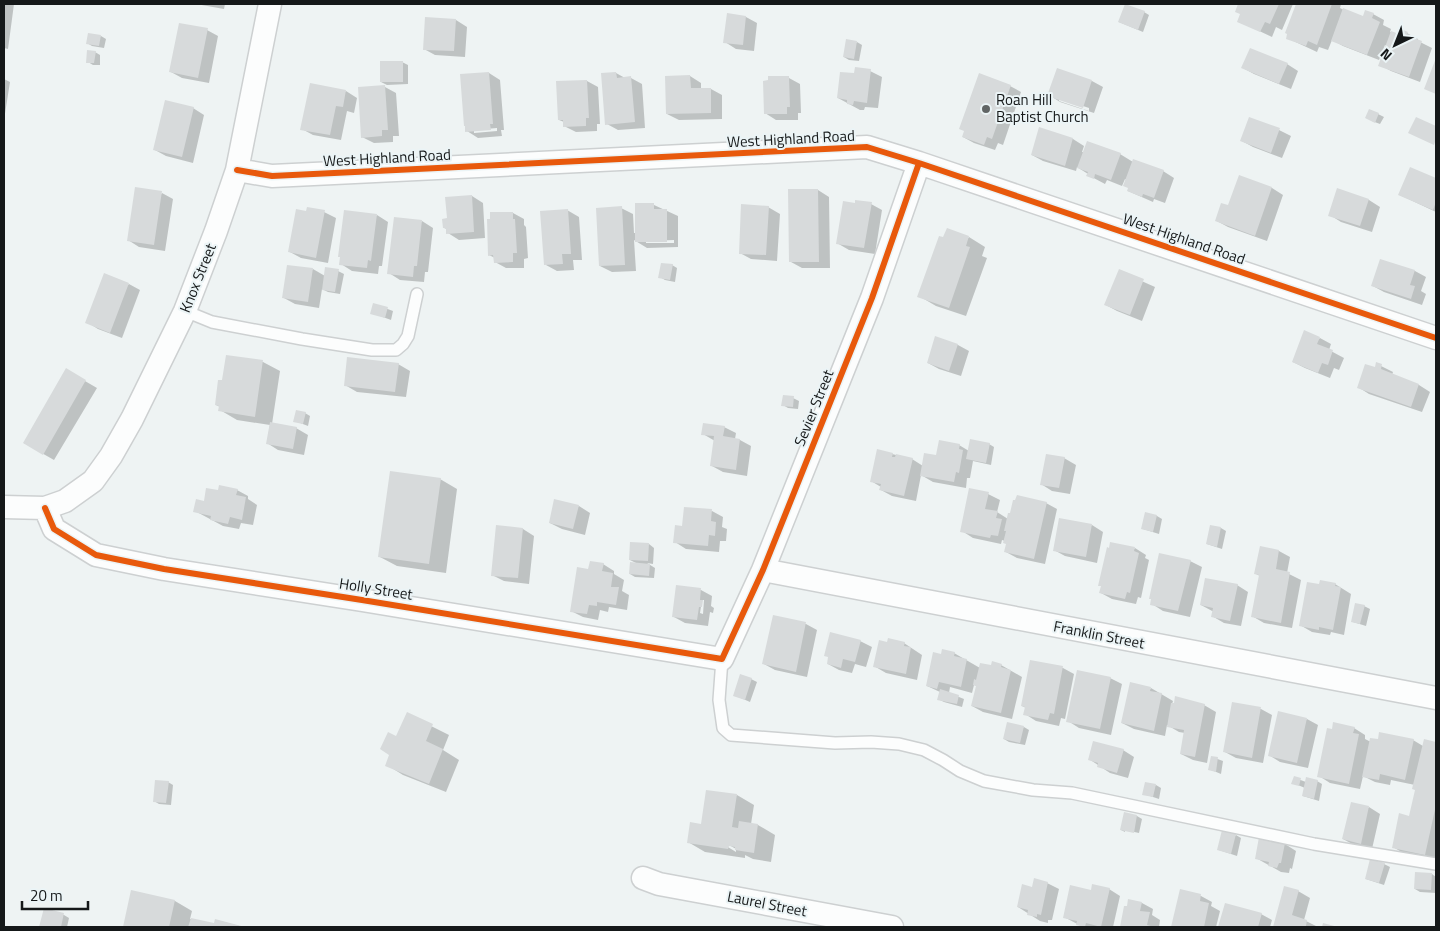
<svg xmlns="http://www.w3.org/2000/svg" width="1440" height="931" font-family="'Titillium Web',sans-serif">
<rect width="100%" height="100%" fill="#eef3f3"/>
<!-- shadow -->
<path fill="#0003" fill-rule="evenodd" d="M4,4H14L8,49L4,48Z
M196,4H225L224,9Z
M1239,4H1293L1282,30L1276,27L1272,37L1238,21L1241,14L1236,11Z
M1297,4H1341L1340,8L1344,10L1364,17L1373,14L1384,20L1383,25L1391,29L1390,32L1400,35L1407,33L1418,39V41L1432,48L1420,82L1391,71L1380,65L1387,46L1385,45L1379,60L1343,46L1332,40L1328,50L1319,47L1317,52L1287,38L1289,34L1286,32Z
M1144,12L1149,15L1143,32L1119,22Z
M728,14L746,17L757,23L754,51L736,49L725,42Z
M456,20L467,27L465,57L435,55L424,49Z
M207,30L218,36L209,83L182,78L171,72Z
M101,36L106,39L104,48L92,46L87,43Z
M857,42L862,45L859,61L849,60L844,57Z
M95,52L100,55V65H93L88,62Z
M402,62L408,65V84L387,85L381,82Z
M1287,64L1298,71L1291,89L1254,74L1243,68Z
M870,71L882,77L878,108L865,107L864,110H860L838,98L855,75Z
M489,73L500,80L504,130H501L502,136L478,138L467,131ZM497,128V131L474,133V130Z
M616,73L625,78H631L642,84L645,128L618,130L607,124Z
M690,76L701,83V89H711L722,95V119L679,120L667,114Z
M789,78L800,84L801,113H798V120H776L765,113Z
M4,79L10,82L4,120Z
M587,81L598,87L600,124H597V131L576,132L564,126V122L559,120L557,82Z
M1092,81L1103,87L1094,113L1060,102L1049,95ZM1059,98L1089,108V111L1059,101Z
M1010,86L1021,92L1003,145L998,143L995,150L974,143L963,137Z
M385,87L396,93L399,136H393V142L374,143L362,137Z
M346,91L357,98L354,113L347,111L341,140L313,135L302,129Z
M193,108L204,115L193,163L166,156L155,150Z
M1370,110L1384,117L1380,124L1372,121Z
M1040,129L1073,139L1084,146L1082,152L1120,154L1133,162L1163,171L1174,178L1165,203L1154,199L1153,202L1128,191L1129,188L1127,180L1125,179L1122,186L1107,180L1105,184L1088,175V174L1077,167L1076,171L1043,161L1032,155Z
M1279,130L1291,136L1282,158L1253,147L1242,141Z
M1411,169L1436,179V212L1400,195Z
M1240,177L1272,188L1283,195L1267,241L1228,227L1217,221L1229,207Z
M818,190L829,197L830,268H802L791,262Z
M1338,190L1369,200L1380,207L1372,232L1341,222L1330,215Z
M162,193L173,199L165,251L139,247L128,240Z
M472,196L483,203L485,238L459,240L448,233L447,229L444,228L448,219Z
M871,204L882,210L875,254L849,250L837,243Z
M654,205L678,216V247L647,248L634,240L636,271L612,272L600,266L621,208L633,214L634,233H636ZM674,240V243H646V241Z
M768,207L780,214L777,261L751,259L740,253Z
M567,210L579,217L582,260H573L574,270L557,271L546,265Z
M324,212L336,218L328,263L301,258L290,252Z
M513,213L524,219V225L526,227L528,258L524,259V268H506L495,262V258L489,255Z
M377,215L388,222L382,266H379L378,274L352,271L341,264Z
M422,221L433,228L428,272H425L424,282L400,280L389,273Z
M969,237L985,247L982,256L987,258L966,316L936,306L919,296Z
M1381,260L1415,271L1426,277L1421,291L1426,294L1422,305L1384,292L1373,286Z
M672,265L677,268L675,282L665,280L660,277Z
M313,269L325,276L338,271L344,274L340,294L328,292L322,289L319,308L295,304L284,298Z
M1119,271L1155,287L1142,321L1117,311L1106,305Z
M129,284L140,290L122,338L98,329L87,322Z
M374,304L393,311L391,320L372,313Z
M936,338L958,345L969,351L961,376L939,369L928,363Z
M1320,338L1331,344L1329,350L1344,358L1339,370L1334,368L1330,378L1305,368L1293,362Z
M227,356L263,362L280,371L272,424L296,428L308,435L304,455L278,450L267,443L270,425L237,420L220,410V407L216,405L223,382Z
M398,364L410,371L406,397L357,392L345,385Z
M1377,364L1393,372L1392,375L1419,385L1430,392L1422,412L1369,394L1358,387L1375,369Z
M66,370L97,388L54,460L24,443Z
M793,398L799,401L798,409L788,408L783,405Z
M305,413L310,416L308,426L295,421Z
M724,427L736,433L735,439L740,440L751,446L747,476L723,472L712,466L715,441L703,434Z
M989,444L994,447L991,465L973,461L970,478H967L966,488L933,482L921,475L916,501L892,496L881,490V487L871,481L892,454L912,459L923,466L937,456L959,445L969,451Z
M1064,458L1076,465L1070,494L1052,491L1041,484Z
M440,479L457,489L446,573L397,566L380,557Z
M237,490L248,496V499L257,505L253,525L241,523L239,529L223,526L195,511L219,492Z
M988,494L1000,500L997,512L1008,519L1046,503L1057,509L1045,564L1017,558L1006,552L1007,544L1005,541L1002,540L1001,544L973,538L962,531Z
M579,506L590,513L585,535L562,529L550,523Z
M712,511L723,517L722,527L727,529L726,541H720L719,552L686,549L675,542L684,527Z
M1146,514L1157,516L1162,519L1159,534L1143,529Z
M1092,525L1103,532L1097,563L1065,556L1054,550Z
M1211,526L1221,528L1226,531L1222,549L1207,544Z
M497,527L523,529L534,536L529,584L504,581L492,575Z
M649,544L654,548L653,564L647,563L655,568L654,578L635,577L630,574L638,564L630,560Z
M1261,547L1279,551L1290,557L1287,573L1301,580L1292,628L1264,623L1252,616L1260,576L1256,574Z
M1135,548L1146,555L1145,558L1149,560L1141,598L1138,597L1136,604L1112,599L1101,593L1102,587L1100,585Z
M1190,561L1202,567L1190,617L1163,611L1152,604Z
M603,564L614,571V574L624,580L622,591L629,595L627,610L609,607L608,612L600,610L598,620L583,617L571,611L589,571Z
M1335,584L1351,594L1344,635L1331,632L1330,635L1312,632L1300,625L1320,586Z
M1237,585L1248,592L1241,626L1224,623L1212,616L1214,612L1201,605Z
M677,587L701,590L712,596L711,606L714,608L713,613L710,612L708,626L685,623L674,617ZM702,600H704L703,614L700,613Z
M1364,606L1370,609L1366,626L1353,622Z
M774,617L806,624L817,630L807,677L775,670L764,664Z
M860,641L872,647L866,667L855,664L852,673L839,670L828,664Z
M888,643H904L922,655L917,680L886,673L874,666Z
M954,653L980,668L1001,665L1022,677L1012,719L983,712L972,706L977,686L974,685L972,693L950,687L949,693L964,699L962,707L944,702L938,699L940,692L927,686L942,656Z
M1031,661L1063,668L1074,674L1065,719L1061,718L1059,726L1036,721L1025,714L1026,708L1022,706Z
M1110,678L1122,684L1111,735L1079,728L1068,721Z
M751,679L757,682L750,702L734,695Z
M1151,688L1173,701L1172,704L1204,705L1216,712L1207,763L1193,760L1181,754L1185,733L1179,732L1167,725L1165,736L1134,729L1122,723Z
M1233,703L1261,709L1272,715L1263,763L1236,758L1225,752Z
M407,714L449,735L443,750L459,760L446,792L403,775L387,765Z
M1307,719L1318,725L1308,768L1280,762L1269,755Z
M1024,727L1029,730L1025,745L1009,742L1004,739Z
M1354,728L1365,735V739L1371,742L1413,740L1423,746L1425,741L1436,743V863L1410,857L1393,847L1410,817L1417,790L1415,785L1391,780L1390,785L1375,782L1363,776L1360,789L1330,783L1319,776Z
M1123,750L1134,757L1128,778L1110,773L1089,759Z
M1212,757L1223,761L1221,774L1209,769Z
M1295,778L1306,782L1317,781L1322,784L1319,801L1303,796L1305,788L1293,783Z
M168,782L173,785L171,805L159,804L154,801Z
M1156,785L1161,788L1159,799L1144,794Z
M737,795L754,805L751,824L758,825L775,835L771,862L753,859L745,855V858L705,852L688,842L702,825ZM724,842L736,849V852L723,844Z
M1369,807L1380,814L1372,849L1354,845L1343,839Z
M1125,814L1137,816L1142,819L1139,833L1125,830V832L1121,830Z
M1236,835L1241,838L1237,856L1219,850Z
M1260,839L1285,844L1296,851L1292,869L1290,868L1289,873L1281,872L1256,858Z
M1384,864L1390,867L1384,885L1366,879Z
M1432,874L1436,877V893L1420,892L1415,889Z
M1047,883L1059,889L1052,920H1048V923L1040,921L1018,907L1033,888Z
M1285,888L1298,891L1310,898L1304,920L1318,927H1274Z
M1109,889L1120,896L1113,927H1083L1064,917L1092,891Z
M132,891L175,901L192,911L190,919L215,925L216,920L243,927H124Z
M1181,891L1201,896L1212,902L1211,906L1220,911L1216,927H1172Z
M1142,903L1153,909L1152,915L1160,920L1159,927H1122L1125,907Z
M1226,904L1261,914L1272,920L1270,927H1219Z
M45,910L64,915L69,918L67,927H40Z"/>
<!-- building -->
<path fill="#d7dadb" d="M1125,4L1145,11L1138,30L1118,22Z
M1238,4H1279L1270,24L1265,22L1260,32L1237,22L1240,14L1235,12Z
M1296,4H1332L1317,45L1308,41L1306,46L1286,39L1287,34L1285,33Z
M1343,8L1363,16L1365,10L1374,13L1372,18L1380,22L1367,55L1331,41Z
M727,13L746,16L743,45L723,43Z
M425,17L456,19L454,51L423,50Z
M179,23L208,28L198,78L169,72Z
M1401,29L1408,32L1406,35L1422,41L1409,77L1378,66L1391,31L1399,34Z
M88,33L101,35L99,46L86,44Z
M846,39L857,41L854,59L843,57Z
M1250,48L1288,63L1279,84L1241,68Z
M87,50L96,51L94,63H86Z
M1436,58V94L1424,89Z
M380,61H403V82H380Z
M855,67L871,69L867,103L854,101L853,105L847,104V100L837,98L840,72L854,73Z
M1057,68L1092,80L1083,108L1047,96Z
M489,72L493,124H490L491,130L465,132V126H464L460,74Z
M616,72L617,78L631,76L635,122L605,125L601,73Z
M979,73L1011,85L992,139L987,137L984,145L962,137L964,131L959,129Z
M690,75L691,88H711V113L666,114L665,76Z
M768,76H789L790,107H787V114H764L763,81L768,80Z
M587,80L589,118H586V126L563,127V120H558L556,81Z
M310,83L346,90L343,107L336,106L330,135L300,130Z
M385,85L388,130H382V136L361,138L358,87Z
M165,100L194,107L182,157L153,150Z
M1369,109L1379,113L1375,123L1365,118Z
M1249,117L1280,128L1271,153L1240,141Z
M1416,117L1436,126V139L1434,145L1408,133Z
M1039,127L1073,138L1065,166L1031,155Z
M1087,141L1121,153L1111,180L1095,174L1094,179L1086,176L1088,172L1077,168Z
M1133,159L1164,170L1154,198L1143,194L1142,197L1127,191L1128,188L1123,186Z
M1410,167L1436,178V202L1433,210L1398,195Z
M1239,175L1272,187L1255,236L1215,221L1221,203L1228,205Z
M135,187L162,191L154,245L127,241Z
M1337,188L1369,199L1360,226L1328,216Z
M788,189H818L819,262H789Z
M472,195L474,232L446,234V228H443L442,219L447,218L445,197Z
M855,200L872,202L864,248L836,244L843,201L855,203Z
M635,203H654V209H667V242H635Z
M741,204L769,206L766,255L739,254Z
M622,206L625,265L599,266L596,208Z
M307,207L325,210L316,258L288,252L296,209L306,211Z
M568,209L571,254H562L563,264L544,265L540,211Z
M344,210L377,214L371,261L368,260L367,268L339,265L340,257H338Z
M490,212H513V219H515L517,253H513V262L494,263L493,255L488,256L487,219H490Z
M394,217L422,220L417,266H414L413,277L387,274Z
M947,228L969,236L966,246L970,247L949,308L917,297L939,236L943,237Z
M1380,259L1415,270L1410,285L1415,286L1411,299L1371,286Z
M661,263L673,264L670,280L658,278Z
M287,265L313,268L308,302L282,298Z
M325,267L339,269L335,292L322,290Z
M1119,269L1144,279L1130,315L1104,305Z
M104,273L129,283L110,333L85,323Z
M373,303L388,307L385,318L370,314Z
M1304,330L1320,337L1317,344L1333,350L1328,365L1322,363L1318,373L1292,362Z
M935,336L958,344L949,371L927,363Z
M226,355L263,360L255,417L218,411L219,406L215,405L218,380H222Z
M347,357L399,363L395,392L344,386Z
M1376,362L1382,364L1381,369L1419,384L1411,407L1357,388L1365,364L1375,367Z
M66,368L86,380L43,455L23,443Z
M783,395L794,396L793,407L781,406Z
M296,410L306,412L303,424L293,422Z
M270,422L297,427L293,449L266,444Z
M703,423L725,426L723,436L740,439L736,470L710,466L714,436L701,435Z
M970,439L990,443L986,463L966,459Z
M939,440L960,444L959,449L963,450L959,473L956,472L954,482L920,476L924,453L936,455Z
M877,449L893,453L892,457H895L896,454L913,458L904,496L879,490L881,484L870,482Z
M1046,454L1065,457L1059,488L1040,485Z
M390,471L441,478L429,564L378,557Z
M219,485L238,489L236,495L246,497L242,520L230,517L228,524L210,520L211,516L193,512L196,499L204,501L206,488L218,490Z
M969,488L989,492L985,509L998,511L996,518L1002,519L998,536L991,535L990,538L960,532Z
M1017,495L1047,502L1034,559L1004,552L1006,544L1003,543L1006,531H1004L1008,513H1010L1013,500H1015Z
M554,499L579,505L573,529L549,523Z
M684,507L712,509L711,521L716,522L715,536L709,535L708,546L673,543L675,525L682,526Z
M1145,512L1157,515L1153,532L1141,529Z
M1059,518L1092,524L1086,557L1053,551Z
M496,525L523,528L518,578L491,576Z
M1210,525L1221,527L1217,547L1206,544Z
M630,542L649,543L648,561L629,560Z
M1110,542L1135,547L1134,551L1139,553L1130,593L1127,592L1125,599L1099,593L1101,586H1098L1107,547L1109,548Z
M1260,546L1279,550L1276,569L1290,572L1281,623L1251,617L1259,575L1254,574Z
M1159,553L1191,560L1178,611L1150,605L1151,599H1149Z
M590,561L604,563L602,571L613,573L611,587H619L616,605L597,602V606L589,605L587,614L570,612L577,567L588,569Z
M630,562L650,564L649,576L629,574Z
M1205,578L1238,584L1230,621L1211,617L1213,608L1200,605Z
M1320,580L1336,583L1335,586L1341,587L1333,630L1319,627V630L1299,626L1307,582L1319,584Z
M676,585L701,588L700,600H703L702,607H699L697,620L672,617Z
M1355,603L1365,605L1360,624L1351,622Z
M773,615L806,622L796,672L762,664Z
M830,632L861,640L855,662L843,659L841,668L827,664L828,657L824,656Z
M888,638L905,642L904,646L911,647L906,674L873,667L879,640L887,642Z
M942,649L955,652L954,656L967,659L961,687L939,682L937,689L926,686L933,652L941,654Z
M1030,660L1063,666L1054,714L1050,713L1048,720L1023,715L1025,707L1021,706Z
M992,661L1002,664L1001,667L1011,670L1001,713L971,706L976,686L973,685L974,679L976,680L980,663L991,665Z
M1077,670L1111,677L1100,729L1066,722Z
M740,674L752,678L745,700L733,696Z
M1130,682L1151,687L1150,691L1162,693L1154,731L1121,723Z
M940,689L959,695L957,704L937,700Z
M1175,696L1205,704L1195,757L1180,754L1184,730L1167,727L1171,703H1174Z
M1232,702L1261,707L1252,758L1223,752Z
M1278,711L1307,718L1297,763L1268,756Z
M407,712L433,724L426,741L443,749L429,784L385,766L389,755L380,749L388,732L396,736Z
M1007,722L1024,726L1020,743L1003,739Z
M1333,722L1355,727L1353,733L1359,734L1349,784L1317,777L1327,728L1332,729Z
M1379,732L1414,739L1405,780L1380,774L1379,780L1362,777L1370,738L1378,739Z
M1424,739L1436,742V805L1425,855L1392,848L1399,813L1409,816L1415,790L1412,789Z
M1093,741L1124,749L1117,773L1097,767L1098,763L1088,760Z
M1211,756L1218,757L1216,772L1208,770Z
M1294,776L1301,778L1299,786L1291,784Z
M1306,777L1318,780L1314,799L1302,796Z
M155,780L169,781L166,803L153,802Z
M1145,782L1156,784L1153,797L1142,795Z
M706,790L737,794L732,827L738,828L739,821L758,824L754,853L735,850V847L729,846L728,849L687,843L690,822L701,824Z
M1351,802L1369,806L1361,844L1342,839Z
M1124,812L1137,815L1134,833L1120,830Z
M1222,830L1236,834L1231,854L1217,850Z
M1259,837L1285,843L1281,863H1279L1277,868L1268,866L1269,862L1255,859Z
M1370,859L1385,863L1379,883L1365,879Z
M1415,872L1432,873L1431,890L1414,889Z
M1034,878L1048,882L1041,915L1037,914V917L1027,915L1028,910L1017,907L1022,884L1032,887Z
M1092,884L1110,888L1101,927L1086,923L1085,927L1076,925L1077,921L1063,918L1070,885L1091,890Z
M1284,886L1299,890L1292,915L1307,920L1306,926L1310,927H1273Z
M1180,889L1201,894L1200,901L1209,903L1204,927H1171Z
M131,890L175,900L169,927H123Z
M1128,899L1142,902L1140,911L1150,912L1147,925L1154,927H1120L1124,906H1127Z
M1225,903L1262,913L1258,927H1218Z
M44,908L64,913L61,927H39Z
M191,918L214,923L215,919L245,927H188Z
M1323,923L1338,927H1322Z"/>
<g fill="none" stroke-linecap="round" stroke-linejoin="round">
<defs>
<path id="lane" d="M185,311L212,322L302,339L372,350H396L403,344L408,336L417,294
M722,659L719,700L723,728L731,735L835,743L871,742L899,744L924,750L943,760L960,771L984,781L1033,790L1072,793L1314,844L1436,864"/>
<path id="street" d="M237,170L272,176L867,147L919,163L1436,338
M4,507L45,508L65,501L93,481L111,456L132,419L185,311L216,231L237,170L270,4
M45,508L54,529L96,555L164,569L362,600L722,659L763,570L872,298L919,163
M763,570L1436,698
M643,878L659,884L892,927"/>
</defs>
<!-- lane casing -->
<use href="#lane" stroke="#cdd0d1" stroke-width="14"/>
<!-- street casing -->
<use href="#street" stroke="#cdd0d1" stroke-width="25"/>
<!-- lane -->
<use href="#lane" stroke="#fcfdfd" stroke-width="11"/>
<!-- street -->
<use href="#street" stroke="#fcfdfd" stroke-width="22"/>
<defs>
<path id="cycleway" d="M237,170L272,176L867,147L919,163L1436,338
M45,508L54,529L96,555L164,569L362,600L722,659L763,570L872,298L919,163"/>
</defs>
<!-- cycleway casing -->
<use href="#cycleway" stroke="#ebf4f6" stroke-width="9"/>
<!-- cycleway -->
<use href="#cycleway" stroke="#e8590c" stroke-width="6"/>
</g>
<!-- markers -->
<circle fill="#616565" stroke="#ebf4f6" stroke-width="2" cx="986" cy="109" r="5"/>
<g text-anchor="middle" stroke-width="4" stroke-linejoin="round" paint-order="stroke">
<!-- poi labels -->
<g font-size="15" fill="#151819" stroke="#ebf4f6" text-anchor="start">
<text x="996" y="105">Roan Hill<tspan x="996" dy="17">Baptist Church</tspan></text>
</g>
<!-- street labels -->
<g font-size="15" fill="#151819" stroke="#ebf4f6">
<text transform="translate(791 139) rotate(-3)" y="5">West Highland Road</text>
<text transform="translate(387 158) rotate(-3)" y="5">West Highland Road</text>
<text transform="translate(1184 239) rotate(19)" y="5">West Highland Road</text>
<text transform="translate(198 278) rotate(-68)" y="5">Knox Street</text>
<text transform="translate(814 408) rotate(-68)" y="5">Sevier Street</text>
<text transform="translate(376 589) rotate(9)" y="5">Holly Street</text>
<text transform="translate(1099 635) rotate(11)" y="5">Franklin Street</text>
<text transform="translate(767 904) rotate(11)" y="5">Laurel Street</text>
</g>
</g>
<!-- border -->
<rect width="1440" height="931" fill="none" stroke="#151819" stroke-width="10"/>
<!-- north arrow -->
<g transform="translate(1395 45) rotate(223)" stroke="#ebf4f6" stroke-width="4" paint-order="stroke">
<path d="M0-4L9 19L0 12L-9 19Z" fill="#151819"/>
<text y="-8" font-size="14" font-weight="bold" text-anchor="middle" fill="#151819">N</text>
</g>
<!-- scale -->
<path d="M22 901v8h66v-8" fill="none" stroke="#151819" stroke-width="2.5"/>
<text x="30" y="901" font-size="15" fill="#151819" stroke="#ebf4f6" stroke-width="4" paint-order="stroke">20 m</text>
</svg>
